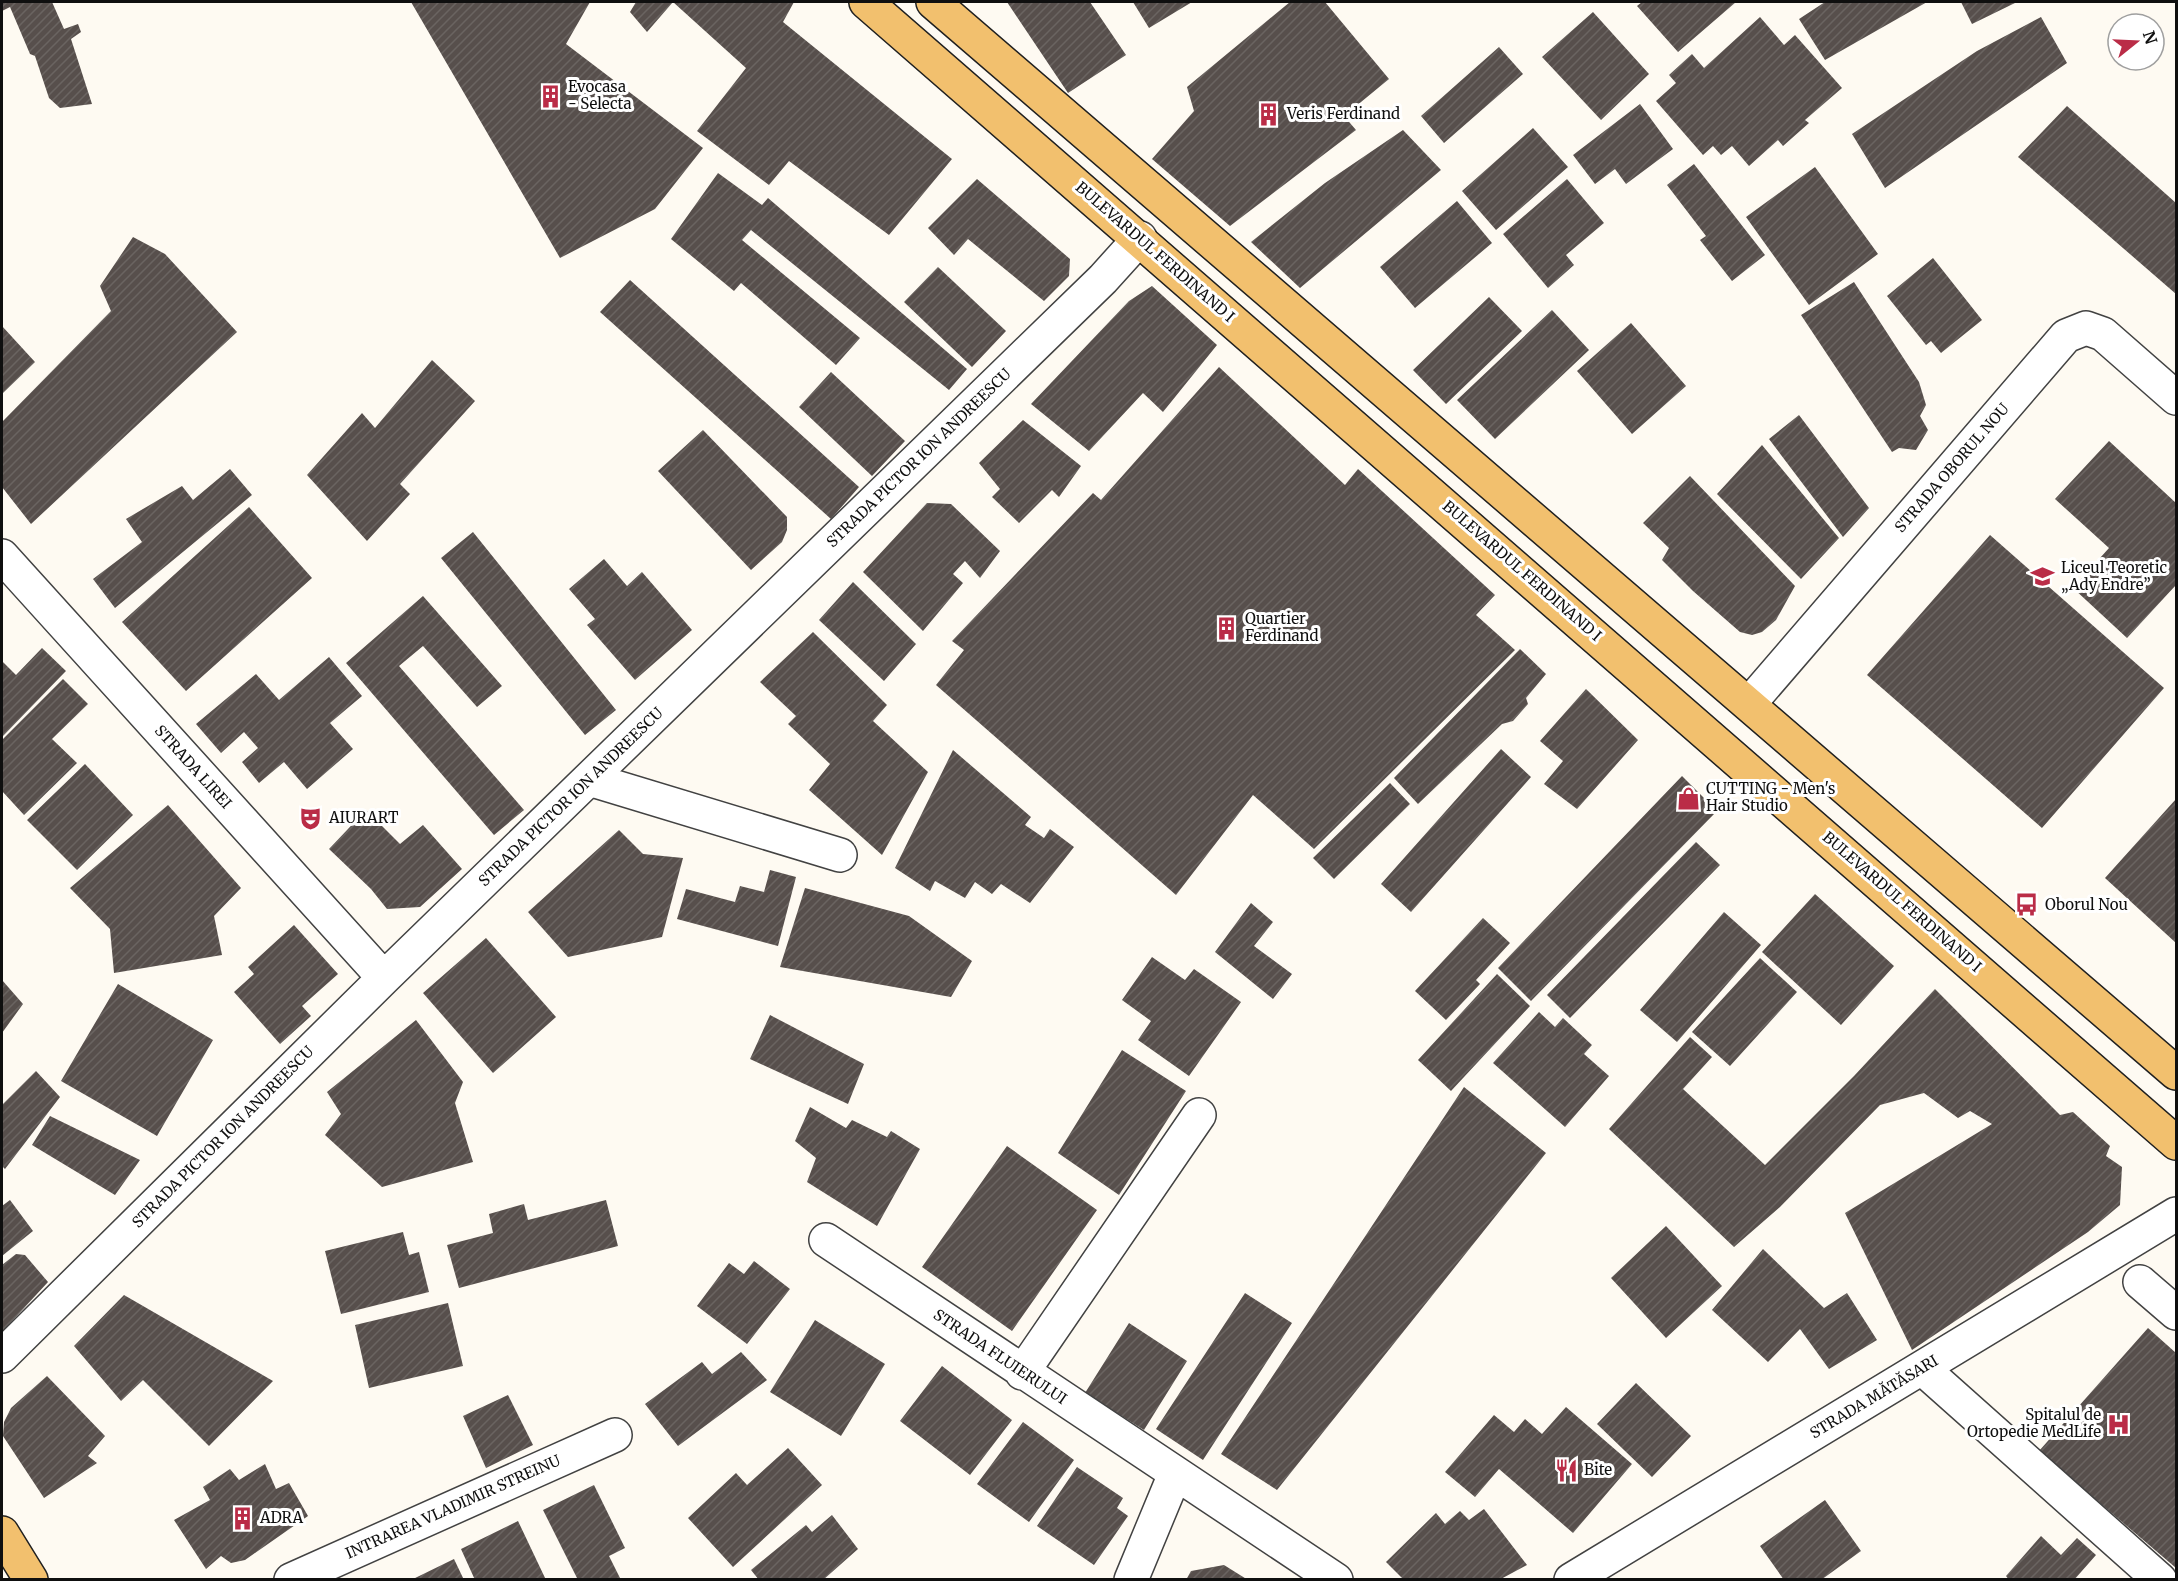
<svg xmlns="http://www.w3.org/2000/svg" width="2178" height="1581" font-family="Merriweather,serif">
<defs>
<pattern id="building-hatch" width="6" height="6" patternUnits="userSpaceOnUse" patternTransform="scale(1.5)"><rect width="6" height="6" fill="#574f4c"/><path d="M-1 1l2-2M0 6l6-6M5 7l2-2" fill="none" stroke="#6a6461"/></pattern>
</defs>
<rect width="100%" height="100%" fill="#fefaf2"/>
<!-- building -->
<path fill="url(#building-hatch)" d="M2,2H52L64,29L78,24L81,32L71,39L92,104L60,108L49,98L35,56L30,54L10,7L2,11Z
M411,2H590L566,44L703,148L655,209L560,258Z
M636,2H794L783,22L952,159L889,235L789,161L769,185L697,131L746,68L673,2L647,32L630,12Z
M1007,2H1090L1126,55L1068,93Z
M1133,2H1192L1149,28Z
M1290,2H1325L1389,79L1344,116L1356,130L1230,226L1152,159L1194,111L1187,87Z
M1642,2H1736L1678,52L1637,6Z
M1825,2H1927L1825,60L1799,19Z
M1961,2H2017L1972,24Z
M1593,12L1649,74L1601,120L1542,57Z
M1760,17L1784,45L1795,35L1842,88L1805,120L1809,123L1783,146L1778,140L1749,166L1732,146L1721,155L1713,146L1703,155L1656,101L1676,83L1669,75L1692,54L1704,68Z
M2041,17L2067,63L1885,188L1852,134L1977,51Z
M1499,47L1523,74L1444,143L1421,116Z
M1640,104L1673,149L1626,184L1615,169L1595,184L1573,155Z
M2067,106L2176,203V294L2018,157Z
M1533,128L1568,167L1496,230L1462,191Z
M1403,130L1441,170L1300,288L1251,242L1325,183Z
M1694,164L1765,255L1732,281L1700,240L1706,236L1667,185Z
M1815,167L1878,254L1809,305L1746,217Z
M718,173L762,205L768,198L967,369L949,390L751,230L742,240L860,338L836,365L741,283L734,291L671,239Z
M977,179L1070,259L1069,276L1044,301L968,239L954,255L928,228Z
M1567,179L1604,223L1566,255L1574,265L1548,288L1503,234Z
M1457,201L1492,243L1415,308L1380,267Z
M133,237L165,254L237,332L31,524L2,487V422L111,311L100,286Z
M1933,258L1982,320L1941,353L1931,341L1926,345L1887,296Z
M938,267L1006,331L972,367L904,302Z
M630,280L859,487L831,519L600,312Z
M1854,282L1919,382L1926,405L1920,416L1928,430L1916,450L1899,448L1892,452L1801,315Z
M1152,286L1217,345L1163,412L1143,393L1089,451L1031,404L1129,301Z
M1489,297L1522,331L1446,404L1413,370Z
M1552,310L1589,350L1495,439L1457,400Z
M1631,323L1686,386L1632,434L1577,371Z
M2,326L35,362L2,394Z
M432,360L475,401L400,484L410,494L367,541L307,475L362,413L375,428Z
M1219,367L1345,485L1358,469L1495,595L1476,615L1515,650L1314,849L1253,795L1176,895L936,685L964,650L952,641L1093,493L1101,500Z
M831,372L905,441L872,476L799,407Z
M1799,415L1869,508L1843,537L1769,439Z
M1023,420L1081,466L1059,497L1052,490L1019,523L992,497L1000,489L979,463Z
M703,430L787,517V530L782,542L751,570L658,471Z
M2109,441L2176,503V585L2127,638L2073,588L2109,548L2055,499Z
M1762,445L1839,538L1801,579L1717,494Z
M230,469L252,495L115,608L93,579L142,542L126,519L182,486L193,500Z
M1690,476L1795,586L1776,620L1762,632L1752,635L1740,632L1693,591L1662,560L1669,548L1643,523Z
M927,503L951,504L1000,551L980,578L965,561L953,574L963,583L923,631L863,572Z
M249,507L312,578L186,691L122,622Z
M473,532L616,710L585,735L441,558Z
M1990,535L2164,688L2042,828L1867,675Z
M604,559L627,586L642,572L692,630L635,680L587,625L595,619L569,589Z
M853,582L916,644L884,681L819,620Z
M423,596L502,686L477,707L423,646L399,666L524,810L494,835L346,663Z
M813,632L887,705L873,721L928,772L882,855L809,790L830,764L788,724L796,716L760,682Z
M42,648L66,671L2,737V661L16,675Z
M1520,649L1546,674L1526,698L1528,704L1513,721L1502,724L1418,804L1394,778Z
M329,657L362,696L330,723L353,749L307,789L284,762L259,783L242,762L258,748L244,732L221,753L196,724L256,674L279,700Z
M63,679L88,704L52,739L77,763L24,815L2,791V740Z
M1586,689L1638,740L1577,809L1544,784L1563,761L1540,741Z
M1501,749L1531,777L1411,912L1381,884Z
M953,750L1031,817L1025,825L1044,838L1050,829L1074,847L1030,903L1001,884L992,894L975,882L965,898L935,881L930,891L895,868Z
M85,764L133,815L77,870L27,820Z
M1682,776L1717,811L1531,1001L1498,968Z
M1390,783L1410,804L1334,879L1313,858Z
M2176,799V943L2105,878Z
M168,805L241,888L214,916L222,955L114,973L110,929L70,888Z
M366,810L400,844L423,825L462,869L420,907L387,909L371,889L329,849Z
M619,830L643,854L683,858L662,937L568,957L528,912Z
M1696,842L1720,865L1570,1018L1547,995Z
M770,870L796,877L778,946L677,919L686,889L735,902L740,886L764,892Z
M805,888L909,916L972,961L951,997L780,967Z
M1815,894L1894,966L1841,1025L1762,952Z
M1251,903L1273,922L1254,946L1292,974L1273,999L1215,952Z
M1724,912L1761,945L1677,1042L1640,1010Z
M1483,918L1510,943L1476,980L1480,984L1446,1020L1415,991Z
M294,925L338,974L302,1006L311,1016L280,1044L234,992L254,974L248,967Z
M486,938L556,1017L493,1073L423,993Z
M1152,957L1185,980L1194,969L1241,1002L1189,1076L1138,1040L1151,1021L1122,1000Z
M1760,958L1797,992L1730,1066L1692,1032Z
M1497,974L1530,1006L1451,1091L1418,1060Z
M2,980L23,1004L2,1033Z
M118,984L213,1040L157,1136L61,1081Z
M1935,989L2060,1115L2073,1112L2110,1146L2106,1156L2122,1167L2120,1205L2088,1232L1912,1350L1845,1213L1992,1124L1970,1111L1958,1118L1924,1093L1880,1105L1780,1207L1734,1247L1609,1129L1690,1037L1712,1057L1683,1089L1765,1165L1854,1076Z
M1539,1012L1555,1027L1563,1018L1592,1045L1584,1054L1609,1076L1565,1127L1493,1063Z
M770,1015L864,1064L848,1104L750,1059Z
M416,1020L463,1082L455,1103L473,1162L382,1187L325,1135L341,1114L327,1092Z
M1122,1050L1186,1091L1119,1195L1058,1153Z
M36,1071L60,1097L5,1169L2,1166V1105Z
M1464,1087L1546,1153L1277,1490L1221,1454Z
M810,1107L846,1128L852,1120L887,1137L891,1131L920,1149L877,1226L807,1182L816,1158L795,1141Z
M50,1116L140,1160L115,1195L32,1145Z
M1007,1146L1097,1210L1012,1331L922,1267Z
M10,1200L33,1231L2,1256V1206Z
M606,1200L618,1246L459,1288L447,1245L493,1233L489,1214L524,1204L528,1220Z
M1666,1226L1722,1286L1666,1338L1611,1278Z
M403,1232L409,1255L419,1252L429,1292L341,1314L325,1251Z
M1763,1249L1824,1308L1847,1293L1877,1340L1829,1369L1800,1329L1768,1362L1712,1310Z
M16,1254L25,1255L48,1282L2,1332V1265Z
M754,1261L790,1289L747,1344L697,1306L729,1263L744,1274Z
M1245,1293L1292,1323L1203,1460L1156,1429Z
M124,1295L273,1381L209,1446L143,1380L121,1401L74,1346Z
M448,1303L463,1366L369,1388L355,1325Z
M815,1320L885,1364L841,1436L770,1392Z
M1129,1323L1187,1361L1144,1430L1085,1393Z
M2148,1328L2176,1353V1568L2039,1451Z
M741,1352L767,1380L678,1446L645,1404L702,1362L712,1374Z
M942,1366L1012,1420L970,1475L900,1421Z
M47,1376L105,1436L88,1456L97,1463L44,1498L3,1436L4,1422L11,1408Z
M1636,1383L1691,1436L1652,1477L1597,1424Z
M508,1395L533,1445L486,1468L463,1416Z
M1566,1407L1632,1464L1573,1533L1499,1469L1475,1497L1445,1472L1494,1415L1514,1432L1525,1419L1542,1434Z
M1023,1422L1074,1460L1029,1522L977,1484Z
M788,1448L822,1485L733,1567L688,1518L736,1473L747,1485Z
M265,1464L276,1489L289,1483L308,1516L245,1560L231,1563L221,1556L206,1569L174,1520L210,1500L203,1487L230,1469L239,1480Z
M1077,1467L1123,1498L1117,1508L1128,1516L1094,1565L1037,1526Z
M594,1485L625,1548L609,1556L621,1580H578L543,1510Z
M1825,1500L1861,1551L1821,1580H1784L1760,1546Z
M1484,1509L1527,1565L1499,1580H1404L1386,1562L1436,1513L1445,1524L1460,1511L1469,1520Z
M832,1515L858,1549L823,1580H759L751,1570L806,1525L812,1532Z
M518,1521L546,1580H475L461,1549Z
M2041,1536L2061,1555L2077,1538L2096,1555L2074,1580H2009L2006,1576Z
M454,1559L464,1580H411Z
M1224,1565L1248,1580H1186L1191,1571Z"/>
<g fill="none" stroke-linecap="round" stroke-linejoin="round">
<defs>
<path id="minor" d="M2,556L384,978
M1749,704L2066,336L2086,328L2103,334L2176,398
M589,779L840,855
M826,1240L1336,1580
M2140,1282L2176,1313
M2,1356L384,978L1103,279L1140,238
M1922,1368L2160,1580
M1022,1373L1199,1115
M291,1580L615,1435
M1131,1580L1175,1474
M1571,1580L2176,1214"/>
<path id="major" d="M866,2L2176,1143
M933,2L2176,1073
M2,1533L31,1580"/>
</defs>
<!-- minor casing -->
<use href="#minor" stroke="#424242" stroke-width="36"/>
<!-- major casing -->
<use href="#major" stroke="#202020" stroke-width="36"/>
<!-- minor -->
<use href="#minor" stroke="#fff" stroke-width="33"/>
<!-- major -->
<use href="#major" stroke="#f2c06e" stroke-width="33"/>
</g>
<!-- icons -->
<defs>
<symbol id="building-bare" viewBox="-9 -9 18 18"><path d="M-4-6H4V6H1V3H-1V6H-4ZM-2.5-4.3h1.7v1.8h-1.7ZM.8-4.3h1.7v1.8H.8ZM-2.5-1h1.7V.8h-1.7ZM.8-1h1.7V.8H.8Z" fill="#ba2c47" stroke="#fff" stroke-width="2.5" paint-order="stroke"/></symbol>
<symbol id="school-bare" viewBox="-9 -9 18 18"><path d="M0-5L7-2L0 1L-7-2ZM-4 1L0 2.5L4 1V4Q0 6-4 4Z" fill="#ba2c47" stroke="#fff" stroke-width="2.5" paint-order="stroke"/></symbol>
<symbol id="shop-bare" viewBox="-9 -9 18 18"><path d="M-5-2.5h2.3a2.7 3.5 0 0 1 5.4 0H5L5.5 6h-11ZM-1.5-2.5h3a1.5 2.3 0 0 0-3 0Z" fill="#ba2c47" stroke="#fff" stroke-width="2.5" paint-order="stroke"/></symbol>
<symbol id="theatre-bare" viewBox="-9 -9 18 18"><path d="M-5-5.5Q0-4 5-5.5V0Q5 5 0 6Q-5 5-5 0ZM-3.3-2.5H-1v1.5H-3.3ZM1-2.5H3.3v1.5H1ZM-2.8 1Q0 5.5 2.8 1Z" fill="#ba2c47" stroke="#fff" stroke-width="2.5" paint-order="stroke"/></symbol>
<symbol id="bus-bare" viewBox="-9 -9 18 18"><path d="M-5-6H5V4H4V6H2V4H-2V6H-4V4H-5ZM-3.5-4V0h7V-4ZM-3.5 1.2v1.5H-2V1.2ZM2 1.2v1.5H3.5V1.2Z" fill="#ba2c47" stroke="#fff" stroke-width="2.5" paint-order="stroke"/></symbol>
<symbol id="hospital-bare" viewBox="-9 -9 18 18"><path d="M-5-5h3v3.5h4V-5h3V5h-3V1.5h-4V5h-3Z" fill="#ba2c47" stroke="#fff" stroke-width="2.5" paint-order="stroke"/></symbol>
<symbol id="restaurant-bare" viewBox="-9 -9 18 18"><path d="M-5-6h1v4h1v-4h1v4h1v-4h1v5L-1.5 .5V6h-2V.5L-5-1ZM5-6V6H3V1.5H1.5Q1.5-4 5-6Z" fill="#ba2c47" stroke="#fff" stroke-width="2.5" paint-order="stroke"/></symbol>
</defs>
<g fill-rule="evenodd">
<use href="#building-bare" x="534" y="80" width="33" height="33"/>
<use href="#building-bare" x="1252" y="98" width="33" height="33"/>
<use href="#school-bare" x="2026" y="560" width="33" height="33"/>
<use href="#building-bare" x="1210" y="612" width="33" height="33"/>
<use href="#shop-bare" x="1672" y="782" width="33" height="33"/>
<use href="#theatre-bare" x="294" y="802" width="33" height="33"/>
<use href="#bus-bare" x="2010" y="888" width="33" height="33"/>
<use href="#hospital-bare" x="2102" y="1408" width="33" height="33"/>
<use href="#restaurant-bare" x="1550" y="1454" width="33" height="33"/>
<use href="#building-bare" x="226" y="1502" width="33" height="33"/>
</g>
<g text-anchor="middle" stroke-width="6" stroke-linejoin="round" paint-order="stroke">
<!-- poi labels -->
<g font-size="15" fill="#0f0f0f" stroke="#fff" text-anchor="start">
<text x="568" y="92">Evocasa<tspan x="568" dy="17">- Selecta</tspan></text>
<text x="1287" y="119">Veris Ferdinand</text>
<text x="2061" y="573">Liceul Teoretic<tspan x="2061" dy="17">„Ady Endre”</tspan></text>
<text x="1245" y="624">Quartier<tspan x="1245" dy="17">Ferdinand</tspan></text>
<text x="1706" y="794">CUTTING - Men's<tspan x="1706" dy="17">Hair Studio</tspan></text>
<text x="329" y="823">AIURART</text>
<text x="2045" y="910">Oborul Nou</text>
<text x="2101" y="1420" text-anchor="end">Spitalul de<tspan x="2101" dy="17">Ortopedie MedLife</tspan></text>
<text x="1584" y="1475">Bite</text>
<text x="260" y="1523">ADRA</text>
</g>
<!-- street labels -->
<g font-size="15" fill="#0f0f0f" stroke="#fff">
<text transform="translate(1155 252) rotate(41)" y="5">BULEVARDUL FERDINAND I</text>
<text transform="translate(919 458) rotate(-44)" y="5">STRADA PICTOR ION ANDREESCU</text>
<text transform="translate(1952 468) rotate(-49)" y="5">STRADA OBORUL NOU</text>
<text transform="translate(1522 571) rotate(41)" y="5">BULEVARDUL FERDINAND I</text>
<text transform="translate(193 767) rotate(48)" y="5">STRADA LIREI</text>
<text transform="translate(571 797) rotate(-44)" y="5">STRADA PICTOR ION ANDREESCU</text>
<text transform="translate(1902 902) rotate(41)" y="5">BULEVARDUL FERDINAND I</text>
<text transform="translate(223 1137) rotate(-45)" y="5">STRADA PICTOR ION ANDREESCU</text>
<text transform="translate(1000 1357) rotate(34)" y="5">STRADA FLUIERULUI</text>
<text transform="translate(1874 1397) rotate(-31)" y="5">STRADA MĂTĂSARI</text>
<text transform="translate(453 1507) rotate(-24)" y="5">INTRAREA VLADIMIR STREINU</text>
</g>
</g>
<!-- border -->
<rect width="2178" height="1581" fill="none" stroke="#0f0f0f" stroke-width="6"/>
<!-- north arrow -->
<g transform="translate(2136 42) rotate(72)"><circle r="28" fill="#ffffff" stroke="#9f9f9f" stroke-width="1.5"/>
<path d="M0-4.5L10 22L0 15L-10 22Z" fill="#ba2c47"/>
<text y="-9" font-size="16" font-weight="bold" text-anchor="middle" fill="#0f0f0f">N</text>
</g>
</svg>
